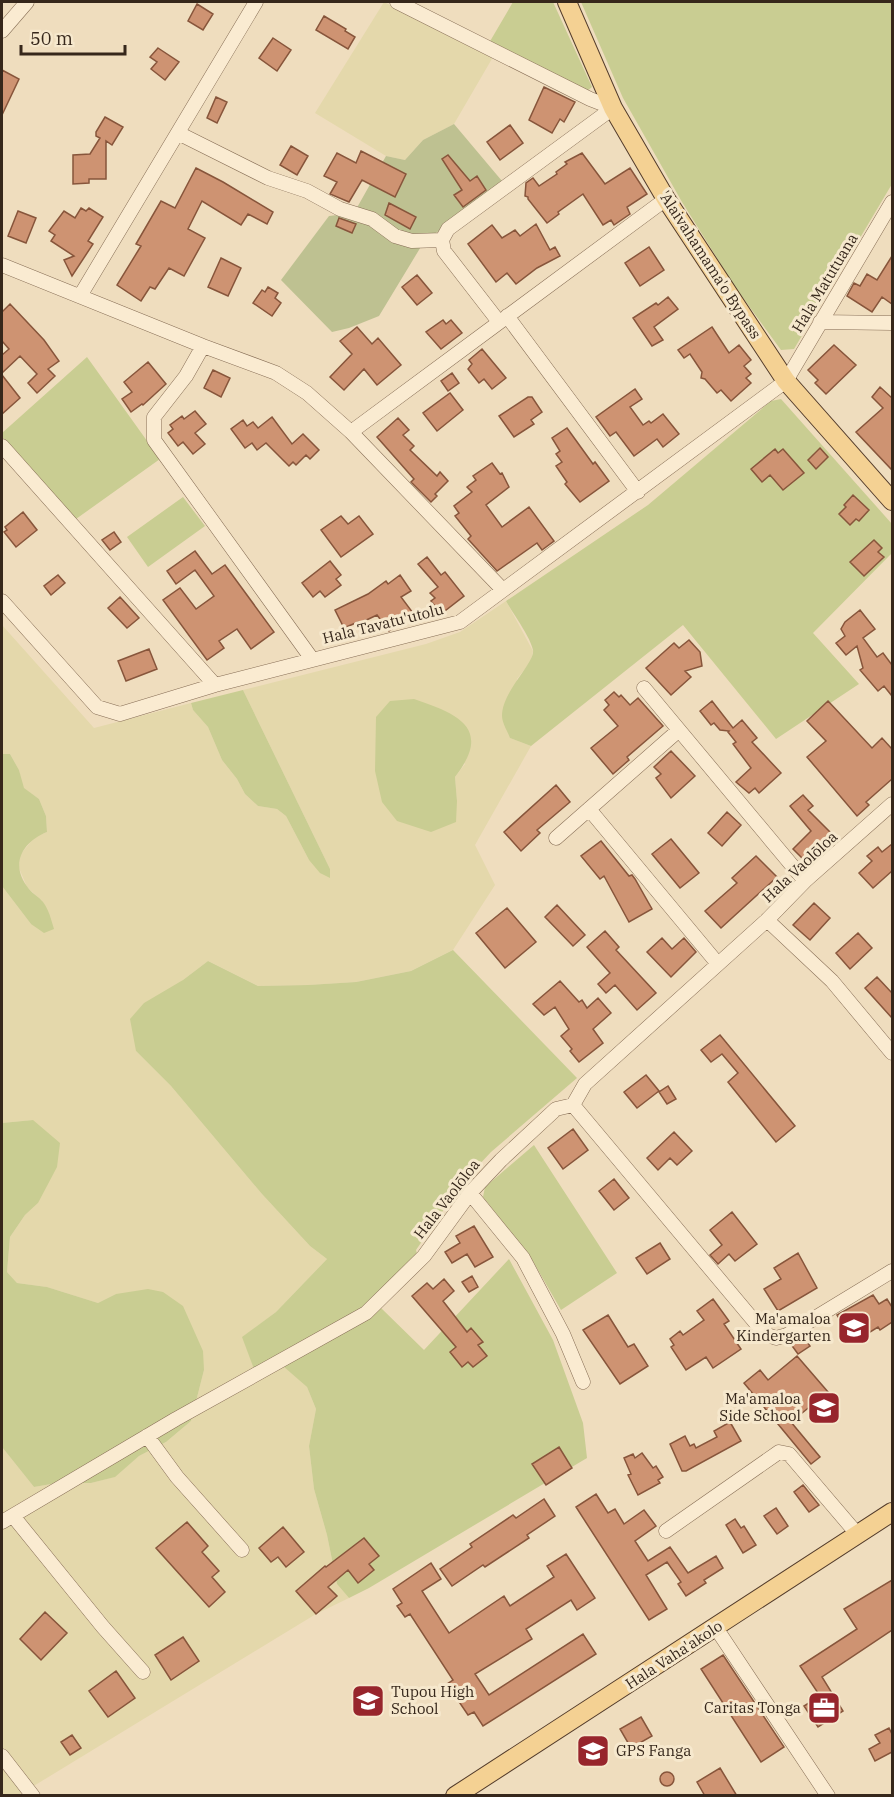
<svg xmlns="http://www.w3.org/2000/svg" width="894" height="1797" font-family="'IBM Plex Serif',serif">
<rect width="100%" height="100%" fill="#efddbe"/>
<!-- farmland -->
<path fill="#e4d8ab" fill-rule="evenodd" d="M384,2L493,57L454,124L423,140L405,160L386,156L315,113Z
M506,601L533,651L531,661L517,679L510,738L531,746L475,845L495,885L453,950L411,971L356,982L308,985L258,986L208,961L183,980L136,1051L171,1086L262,1194L310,1246L327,1259L276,1312L243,1337L283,1365L307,1387L316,1409L309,1446L314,1489L327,1535L337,1584L349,1598L316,1614L32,1787L16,1796L2,1795V1447L34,1487L57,1483H91L114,1477L139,1456L166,1442L191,1421L204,1370L116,1294L98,1303L47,1287L17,1283L7,1272L10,1237L25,1215L38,1203L33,1120L2,1123V886L31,924L42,901L27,887L19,868V856L35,837L47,832L46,816L39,799L23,788L19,770L10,754H2V625L94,728L191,703L193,710L208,727L222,760L237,779L245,794L258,806L277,809L286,816L309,860L330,877V869L243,690L426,644L460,632ZM414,699L465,764L455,777L457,801Z"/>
<!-- green -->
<path fill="#c9cd92" d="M513,2H553L592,87L586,92L489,43Z
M581,2H892V184L794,349L781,350L735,287L682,202L623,98Z
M87,357L160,459L76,519L2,437V433Z
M781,399L892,524V553L813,633L859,684L776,739L683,625L531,746L510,738C508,732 502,723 502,716C502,691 535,663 533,650C530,636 513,614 506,601L648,505L771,401Z
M183,497L205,526L148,567L127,537Z
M243,690L330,869V878L320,873L309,860L286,816L277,809L258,806L245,794L237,779L222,760L208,727L193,710L191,703Z
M414,699C458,714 493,728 455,777L457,801L456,822L431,832L397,821L382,802L375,771L376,717L390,701Z
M2,754H10L19,770L24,788L39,799L46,816L47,832C22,842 9,865 29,889C33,894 39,897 43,902C49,910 51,919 54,929L44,933L31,924L2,886Z
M453,950L577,1078L491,1152L462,1183L416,1250L420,1266L380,1307L424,1350L509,1259L553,1340L583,1423L587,1458L369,1588L349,1598L337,1584L327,1535L314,1489L309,1446L316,1409L307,1387L283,1366L254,1369L242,1337L276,1312L327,1259L310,1246L262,1194L171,1086L136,1051L130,1019L144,1003L183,980L208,961L258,986L308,985L356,982L411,971Z
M33,1120L60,1143L57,1167L38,1203L25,1215L10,1237L7,1272L17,1283L47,1287L98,1303L116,1294L148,1289L163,1292L183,1306L203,1351L204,1370L191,1421L166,1442L139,1456L115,1477L91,1483H57L34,1487L2,1447V1123Z
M534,1145L617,1273L561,1310L531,1258L483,1197L485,1187Z"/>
<!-- cemetery -->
<path fill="#bec191" d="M454,124L502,181L468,212L425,240L379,316L349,328L332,332L281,280L329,216L354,213L386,156L405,160L423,140Z"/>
<!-- building -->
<path fill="#ce9372" stroke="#87553b" stroke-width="1.5" d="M197,4L213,14L203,30L188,21Z
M324,16L346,29L345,31L355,37L348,49L316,30Z
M273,38L291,50L277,71L259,58Z
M158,48L179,62L165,80L151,69L157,62L150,57Z
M2,70L19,79L2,115Z
M544,87L575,102L564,122L560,119L552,133L529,120Z
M216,97L227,102L217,123L207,118Z
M105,117L123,127L112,145L106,141V179H89V183L73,184V155L90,154L100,138L96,136V132Z
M510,125L523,143L500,160L487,142Z
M291,146L308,156L297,175L280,165Z
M361,151L406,174L395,197L362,180L349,202L330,194L337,182L324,176L337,153L356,163Z
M582,153L605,184L630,168L647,194L627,207L630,214L614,225L611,220L603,225L583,194L558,212L559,214L547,223L528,199V197L525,196L526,183L533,178L539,186L557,174L556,172L567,164L565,162Z
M448,155L470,181L477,176L486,190L463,207L454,195L462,190L442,159Z
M196,168L223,182L273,212L267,224L248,214L241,225L202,201L188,229L205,238L184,276L169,268L155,289L150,287L141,301L117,285L141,246L136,244L161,201L175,208Z
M389,203L416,217L410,229L385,215Z
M81,208L86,211L89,208L103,217L88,241L93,244L72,276L64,260L74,256L51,241L55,235L49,231L64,211L75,218Z
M18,211L36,218L26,243L8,236Z
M339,218L356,224L352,233L336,226Z
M536,224L550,250L555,247L560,256L537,268L516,284L507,273L496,282L468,244L492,225L502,238L515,230L520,236Z
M649,247L664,270L640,286L625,263Z
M892,256V304L882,297L872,312L847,296L854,283L860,286L867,274L877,280Z
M221,258L241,268L228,296L208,287Z
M417,275L432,293L417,305L402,287Z
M268,287L278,293L275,298L281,303L272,316L253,303L262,290L265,292Z
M668,297L678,309L654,327L663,340L652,346L633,318L656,303L658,305Z
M10,304L44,340L59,361L48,369L55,376L37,393L28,383L37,374L20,356L2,373V355L9,349L2,341V312Z
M443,320L446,324L451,320L462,333L441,349L426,332Z
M357,327L372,344L378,338L401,365L377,385L364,369L344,390L330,377L352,354L340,341Z
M712,327L729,353L739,345L751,360L744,366L751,374L746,378L751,383L731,401L721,390L717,393L705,379L701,378L702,372L690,354L684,358L678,350Z
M834,345L856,365L826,394L815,383L818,380L808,370Z
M482,349L506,378L492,389L484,379L479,383L468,369L472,364L469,360Z
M148,362L166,384L143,405L142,404L131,412L122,399L132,392L124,382Z
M213,370L230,378L221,397L204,388Z
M452,373L459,383L448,391L441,381Z
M2,375L20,398L2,414Z
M880,387L892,398V470L856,432L883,408L872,397Z
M635,389L642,399L630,407L643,425L649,421L651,423L663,414L679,434L663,447L657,439L634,456L616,432L610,436L596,417Z
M450,393L463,410L437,431L423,413Z
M528,397H532L542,412L531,420L534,424L514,437L499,416Z
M195,411L206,424L195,433L205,444L193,454L183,442L178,446L168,433L173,429L170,425L182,416L184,419Z
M272,417L292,444L303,434L319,450L310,459L306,455L296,465L293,462L289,466L266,443L257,450L252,443L245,448L231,429L243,420L247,426L253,422L258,428Z
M398,418L409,430L403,435L414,446L410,450L437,476L440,472L448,481L435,494L437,496L431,502L411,482L414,479L377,437Z
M567,428L593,464L595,462L609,481L580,502L565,484L567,482L556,466L562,462L556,454L560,451L552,438Z
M820,448L828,457L816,469L808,460Z
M775,449L778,453L783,449L804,473L783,490L770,475L762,482L751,469Z
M492,463L500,474L502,473L509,487L486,505L502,527L529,507L554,541L542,550L537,543L497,571L468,539L471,536L455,516L459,513L454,506L472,492L467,487L476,480L473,476Z
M853,495L869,510L859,521L856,519L850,525L839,514L846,507L844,505Z
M23,512L37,530L16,547L4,532L7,530L5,527Z
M341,516L348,524L359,516L373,534L341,557L321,530Z
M114,532L121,542L110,550L102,540Z
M874,540L882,548L878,552L884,557L864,576L850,562Z
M195,551L212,574L225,565L274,632L251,649L237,629L219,641L224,648L207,660L163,600L180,588L196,609L214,596L195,570L176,584L167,571Z
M427,557L441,575L445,572L464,596L441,614L431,601L435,598L430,593L438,587L418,564Z
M330,561L341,575L336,579L341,585L325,597L320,591L313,597L302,583Z
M58,575L65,583L51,595L44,586Z
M400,575L411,591L401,597L413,613L389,631L377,615L358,624V622L344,628L335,610L368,594L386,581L388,584Z
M120,597L139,618L127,628L108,608Z
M860,610L875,629L863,638L877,657L883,653L892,665V696L884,686L878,691L860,670L863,668L857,646L846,655L836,643L845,636L841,629L845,622Z
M689,640L700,652L702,666L685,671L691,677L671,695L646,668L674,643L679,648Z
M149,649L157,669L126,681L118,661Z
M614,692L619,697L621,695L630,705L638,698L663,726L627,757L629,760L613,774L591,748L618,726L604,710L609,705L605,700Z
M712,701L733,728L742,720L757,738L752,742L781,773L759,793L755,788L749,793L736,782L751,768L733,744L736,742L728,732L729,731L720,730L714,723L711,725L700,711Z
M828,701L872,748L882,738L892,749V779L866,802L869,805L857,816L807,757L826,741L807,721Z
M671,751L695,776L671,798L656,778L661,774L654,767Z
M556,785L570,802L537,830L540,833L521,851L504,832Z
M803,795L813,806L808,810L831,833L804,860L793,849L811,831L790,806Z
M727,812L741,825L722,846L708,833Z
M671,839L699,873L680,888L652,854Z
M601,841L629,876L632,875L635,879L652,909L629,922L604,876L600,879L581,856Z
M892,844V871L873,888L859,873L872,861L867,856L878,847L882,852Z
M756,856L777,877L721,928L705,911L737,883L732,878Z
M814,903L830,918L810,940L793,925Z
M557,905L585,935L573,946L545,917Z
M507,908L536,942L505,968L476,933Z
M605,931L619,947L616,950L656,993L637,1010L615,985L606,993L598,984L610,973L587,947Z
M858,933L872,948L850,969L836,953Z
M662,938L672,949L684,938L696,952L671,977L647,952Z
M877,977L892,993V1018L865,988Z
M560,981L579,1002L582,1000L587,1008L598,998L611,1013L593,1029L603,1043L579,1062L570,1051L572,1049L561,1036L569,1029L555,1007L544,1015L533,1004Z
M720,1035L795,1126L776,1142L728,1082L738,1073L722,1054L711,1062L701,1050Z
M646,1075L659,1091L637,1108L624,1092Z
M668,1086L676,1099L667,1104L659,1092Z
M573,1129L588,1150L563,1169L548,1148Z
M674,1132L692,1151L677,1165L670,1158L658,1170L647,1158Z
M614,1179L629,1198L614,1210L599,1191Z
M732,1212L757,1244L735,1261L729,1254L718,1264L710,1255L722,1245L710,1230Z
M474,1226L493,1257L475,1267L467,1254L452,1263L445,1252L460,1243L456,1236Z
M660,1243L670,1259L647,1274L636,1258Z
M798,1253L817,1288L778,1311L764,1289L781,1279L774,1268Z
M472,1276L478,1287L469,1292L462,1282Z
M444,1279L454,1291L443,1301L467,1332L471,1328L483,1342L478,1345L487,1356L473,1367L468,1362L462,1367L450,1352L456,1347L412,1296L427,1283L433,1289Z
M873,1295L879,1304L887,1299L892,1307V1322L880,1330L878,1327L854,1342L837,1315Z
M713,1299L729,1321L724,1324L741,1349L713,1368L706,1357L686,1370L671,1347L674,1345L670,1339L680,1331L683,1335L704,1320L697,1311Z
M608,1315L628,1347L634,1344L648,1366L620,1384L583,1330Z
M803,1336L810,1346L798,1354L790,1343Z
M797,1356L828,1392L791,1422L820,1457L811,1464L744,1383L760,1370L768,1380Z
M730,1422L741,1441L686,1471H682L670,1444L685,1436L690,1446L694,1444L696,1448L717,1437L714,1431Z
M559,1447L572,1468L546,1485L532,1464Z
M642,1453L653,1468L656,1466L663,1477L658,1480L660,1483L638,1495L628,1475L631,1474L624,1458L633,1454L635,1458Z
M803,1485L819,1505L809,1512L794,1492Z
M596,1494L608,1513L615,1509L624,1524L644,1510L656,1526L635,1541L648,1561L670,1547L688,1573L716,1556L723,1568L704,1580L706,1583L686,1596L678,1584L681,1582L667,1562L646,1575L667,1609L649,1620L576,1507Z
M544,1499L555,1516L527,1535L529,1538L485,1567L483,1565L452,1586L440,1569L472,1547L470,1544L513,1515L516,1518Z
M776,1508L788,1526L777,1534L764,1516Z
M735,1519L741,1528L744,1526L756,1545L743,1553L726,1525Z
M187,1522L208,1546L202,1552L219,1571L212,1577L225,1592L209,1607L156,1548Z
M283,1527L304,1552L286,1567L278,1557L271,1562L259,1548Z
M364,1538L379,1556L369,1564L374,1570L358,1583L348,1570L328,1587L337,1596L316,1614L296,1591L325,1566L326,1567Z
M566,1554L595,1598L577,1610L571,1600L526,1629L532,1639L475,1674L489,1695L583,1634L596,1654L483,1726L474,1712L468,1715L447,1684L453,1680L410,1614L405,1617L397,1606L402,1603L393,1589L431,1563L441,1579L422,1591L449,1633L504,1596L510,1606L554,1577L547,1566Z
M892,1580V1630L822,1677L843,1711L818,1727L804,1706L820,1696L800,1666L857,1629L844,1609Z
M45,1612L67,1633L41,1660L20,1639Z
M183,1637L199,1661L171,1680L155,1655Z
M723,1655L784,1747L761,1762L701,1669Z
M116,1671L135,1698L108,1717L89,1691Z
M641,1717L652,1736L631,1748L620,1729Z
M889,1728L892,1734V1752L875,1761L869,1749L880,1743L875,1735Z
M72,1735L81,1748L70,1755L61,1742Z
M720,1768L737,1796H705L697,1782Z
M660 1779a7 7 0 1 1 14 0a7 7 0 1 1-14 0Z"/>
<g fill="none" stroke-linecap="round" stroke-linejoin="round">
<defs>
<path id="minor" d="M397,2L590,99L613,108L448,229L442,240L444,251L499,322
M2,31L27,2
M178,133L268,178L307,191L340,209L372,219L395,236L412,241L442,240
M2,265L203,346L276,373L307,393L351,432L666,199
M80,296L256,2
M507,316L638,492
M820,322L892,323
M203,346L186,376L154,417V440L312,659
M351,432L503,590
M2,446L215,685
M2,601L97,707L120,714L215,685L460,622L786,381L892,202
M644,688L805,881
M589,809L718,964
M556,838L679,730
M767,920L832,981L892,1053
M573,1105L765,1334L776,1338L787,1335L892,1271
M470,1193L523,1258L563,1334L583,1382
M147,1436L177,1477L242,1550
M13,1516L103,1627L143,1672
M2,1522L176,1419L366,1313L424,1256L470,1193L501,1160L556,1109L573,1105L585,1084L767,920L805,881L892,804
M666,1531L779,1452L789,1454L858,1535
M716,1628L828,1796
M2,1756L33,1796"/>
<path id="major" d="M567,2L613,108L666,199L786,381L892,501
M455,1796L892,1512"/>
</defs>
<!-- minor casing -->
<use href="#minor" stroke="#876e56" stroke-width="15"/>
<!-- major casing -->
<use href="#major" stroke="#543c2b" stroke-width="20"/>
<!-- minor -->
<use href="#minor" stroke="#faebd1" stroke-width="14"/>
<!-- major -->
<use href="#major" stroke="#f4d193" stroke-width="18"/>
</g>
<!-- icons -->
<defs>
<symbol id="school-square" viewBox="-11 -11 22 22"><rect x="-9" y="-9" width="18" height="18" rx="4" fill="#97252c" stroke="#f6e8cd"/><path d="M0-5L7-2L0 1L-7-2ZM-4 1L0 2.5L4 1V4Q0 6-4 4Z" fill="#fff"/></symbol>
<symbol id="office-square" viewBox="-11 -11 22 22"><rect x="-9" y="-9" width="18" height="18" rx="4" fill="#97252c" stroke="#f6e8cd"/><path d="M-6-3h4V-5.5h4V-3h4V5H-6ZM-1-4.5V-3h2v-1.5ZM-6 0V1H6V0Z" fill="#fff"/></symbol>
</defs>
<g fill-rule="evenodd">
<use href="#school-square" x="835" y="1309" width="38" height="38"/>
<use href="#school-square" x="805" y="1389" width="38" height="38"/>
<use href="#school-square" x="349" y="1682" width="38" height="38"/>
<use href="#office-square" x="805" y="1689" width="38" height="38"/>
<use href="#school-square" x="574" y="1732" width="38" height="38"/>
</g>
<g text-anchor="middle" stroke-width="6" stroke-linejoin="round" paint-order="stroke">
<!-- street labels -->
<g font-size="15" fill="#36271b" stroke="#f6e8cd">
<text transform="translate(710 265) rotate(57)" y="5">'Alaivahamama'o Bypass</text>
<text transform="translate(825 283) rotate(-59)" y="5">Hala Matutuana</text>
<text transform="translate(383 624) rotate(-14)" y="5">Hala Tavatu'utolu</text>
<text transform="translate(800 867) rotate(-43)" y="5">Hala Vaolōloa</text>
<text transform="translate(447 1199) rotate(-52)" y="5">Hala Vaolōloa</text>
<text transform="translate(674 1655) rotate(-33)" y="5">Hala Vaha'akolo</text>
</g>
<!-- poi labels -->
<g font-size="15" fill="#36271b" stroke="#f6e8cd" text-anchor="end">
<text x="831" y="1324">Ma'amaloa<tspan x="831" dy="17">Kindergarten</tspan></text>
<text x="801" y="1404">Ma'amaloa<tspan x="801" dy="17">Side School</tspan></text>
<text x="391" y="1697" text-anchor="start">Tupou High<tspan x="391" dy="17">School</tspan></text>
<text x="801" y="1713">Caritas Tonga</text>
<text x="616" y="1756" text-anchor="start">GPS Fanga</text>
</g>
</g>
<!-- border -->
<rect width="894" height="1797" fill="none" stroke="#36271b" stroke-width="6"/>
<!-- scale -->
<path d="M21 45v9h104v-9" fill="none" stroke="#36271b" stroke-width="3"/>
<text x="30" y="45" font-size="18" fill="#36271b" stroke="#f6e8cd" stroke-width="4.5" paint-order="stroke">50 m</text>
</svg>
